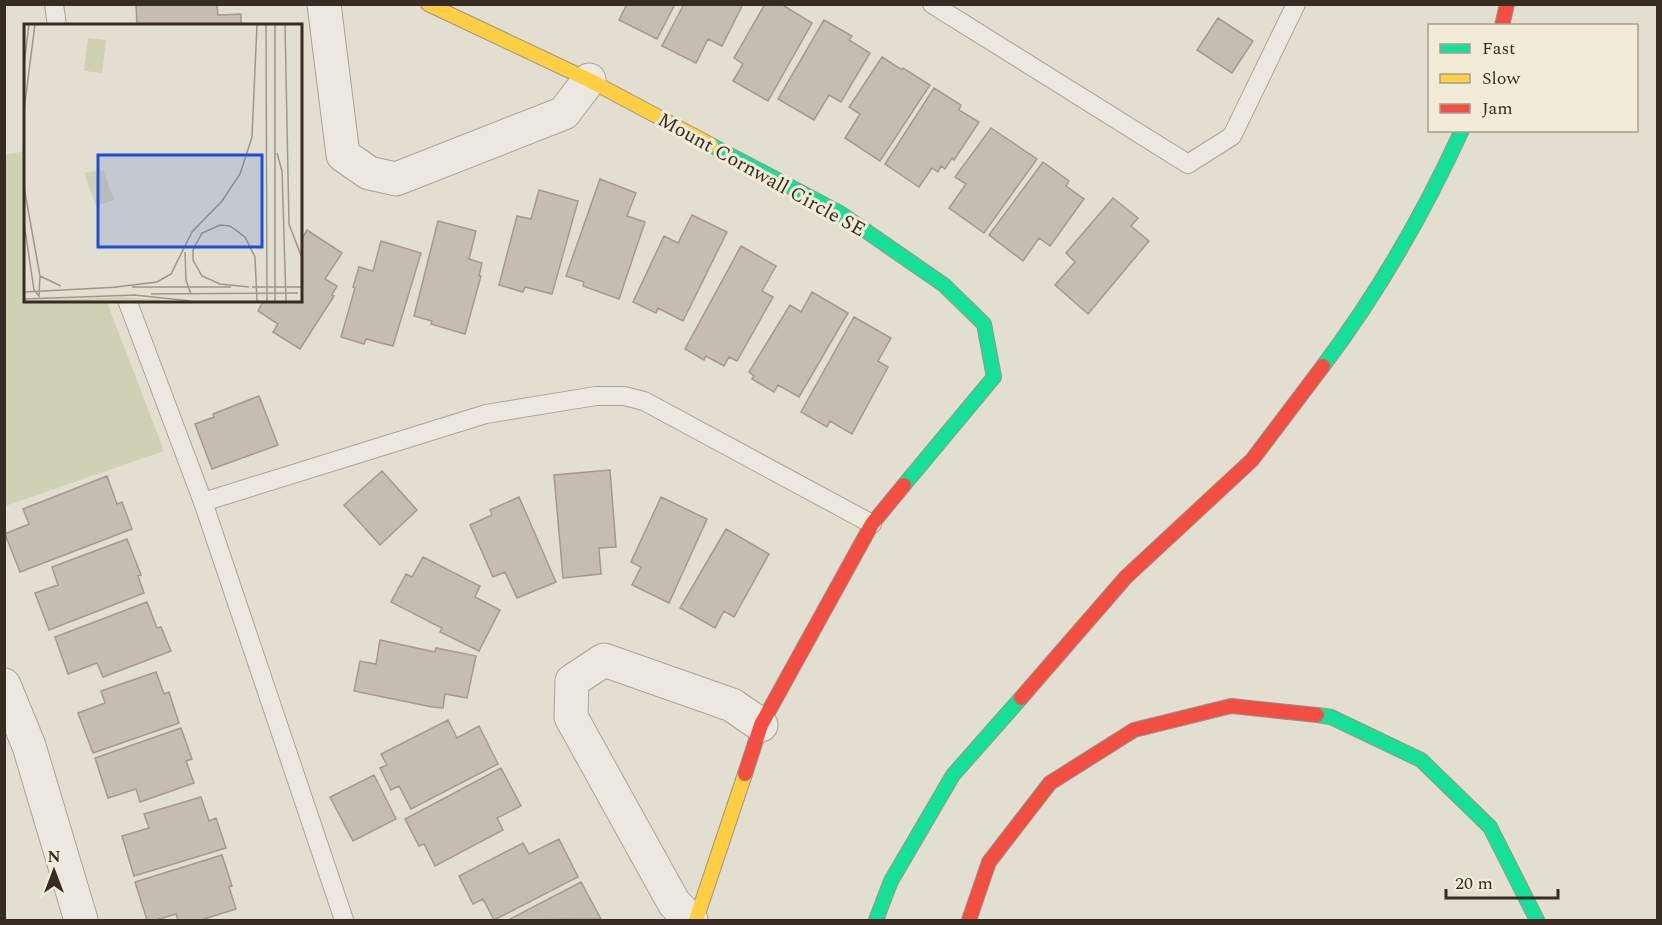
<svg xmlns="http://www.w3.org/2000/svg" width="1662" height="925" font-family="Spectral,serif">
<rect width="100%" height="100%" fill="#e2ded0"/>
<!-- green -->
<path fill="#cfd1b4" d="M25,151L26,300H106L164,451L5,506V155Z"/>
<!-- building -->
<path fill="#c5bdb1" stroke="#a29a8f" stroke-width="1.5" d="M217,4L218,15L241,14V26H137L136,5Z
M627,4H675L657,39L619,20Z
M684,4H743L722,46L708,39L696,63L662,46Z
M765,4H781L812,23L768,101L733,81L743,64L734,58Z
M1218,18L1253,41L1232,73L1197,50Z
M824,20L852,36L849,40L870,53L841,102L829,95L814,120L778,99Z
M882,57L902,70L903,68L930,85L880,161L845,138L860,114L849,107Z
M934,88L961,105L959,110L979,122L954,160L952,158L945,169L941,166L938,172L932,168L919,187L885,164Z
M991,128L1037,159L984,233L949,208L966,184L955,177Z
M1043,162L1069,181L1066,186L1084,199L1050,246L1039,238L1023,261L989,235Z
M600,179L636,193L627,216L645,222L619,299L583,286L584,282L566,276Z
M539,190L578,201L552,294L525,287L523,292L499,285L517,216L531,219Z
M1113,198L1138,218L1131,226L1149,241L1088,314L1055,285L1075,262L1066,253Z
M692,215L727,232L683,321L658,308L656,313L633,302L664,236L678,243Z
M438,221L476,231L469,259L482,263L479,276H481L465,334L431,324L432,321L414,316Z
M307,230L342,253L325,279L337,286L332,295L334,296L300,349L273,332L278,324L258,311L264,300H300V242Z
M381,241L421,253L393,346L366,339L364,344L341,337L355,288L353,287L359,267L373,271Z
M741,246L776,266L762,291L773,297L737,361L729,357L724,366L706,356L704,360L685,349Z
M812,292L848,313L799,397L778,385L774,392L752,379L754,376L749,372L790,305L801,312Z
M854,317L891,338L878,361L888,367L852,434L830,421L827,427L801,412Z
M259,396L278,445L212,469L195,424L214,417L213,414Z
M610,470L616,547L599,548L601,574L563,578L554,475Z
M382,471L417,510L380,545L344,505Z
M107,476L117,504L122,502L132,529L20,572L5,534L29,524L23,509Z
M519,497L556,582L517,598L505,572L493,577L470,525L492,515L490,510Z
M661,497L707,519L669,603L632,585L641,567L631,562Z
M726,529L769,554L734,617L724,611L715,628L680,608Z
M127,539L141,575L138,576L144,593L49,630L35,593L58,585L52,567Z
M423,557L480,586L475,597L500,610L479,651L440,632L442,628L391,602L406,574L412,577Z
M147,602L157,628L161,627L171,651L103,677L97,663L68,674L55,637Z
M380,640L435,652L436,648L476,656L467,698L445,694L443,708L432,707L354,691L360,661L376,664Z
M156,672L164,694L169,692L179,723L93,753L78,713L105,703L101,691Z
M448,720L457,738L479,726L498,764L411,809L399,786L391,790L380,768L387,765L381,754Z
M181,728L192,759L186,761L194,783L140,802L136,789L108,798L95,758Z
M501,768L521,806L497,818L503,830L435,866L424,844L419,846L405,819Z
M374,775L396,819L353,841L330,797Z
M201,797L209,821L216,818L226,848L134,876L122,836L149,828L144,814Z
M559,839L578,877L494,920L483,899L473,904L459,876L523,843L529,854Z
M222,855L232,886L229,887L236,909L201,920H178L176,914L156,920H147L135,882Z
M581,882L601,919L508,920Z"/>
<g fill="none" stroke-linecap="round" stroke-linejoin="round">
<defs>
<path id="lane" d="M54,4L57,26
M932,4L1188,164L1232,136L1296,4
M127,300L203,502L344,920
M203,502L486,414L596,396H624L644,401L872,524"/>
<path id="street" d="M324,4L343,155L369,173L396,179L564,113L589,80
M4,685L29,746L81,920
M691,920L674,903L571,717L572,681L604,660L732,705L761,725"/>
<path id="fast" d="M711,145L840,213L944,285L984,324L994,377L904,485
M1323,366C1378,293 1424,213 1462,130
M1317,715L1331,717L1421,760L1490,827L1537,920
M876,920L891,881L953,775L1021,698"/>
<path id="slow" d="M428,4L589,80L711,145
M696,920L745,774"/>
<path id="jam" d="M1502,26L1507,4
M1021,698L1126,577L1252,460L1323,366
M745,774L761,725L872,524L904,485
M969,920L989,862L1050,783L1134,730L1231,706L1317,715"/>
</defs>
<!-- lane casing -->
<use href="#lane" stroke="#a8a398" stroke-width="20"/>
<!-- street casing -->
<use href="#street" stroke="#a8a398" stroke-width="35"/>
<!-- fast casing -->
<use href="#fast" stroke="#989388" stroke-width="16"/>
<!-- slow casing -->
<use href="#slow" stroke="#989388" stroke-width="16"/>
<!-- jam casing -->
<use href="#jam" stroke="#989388" stroke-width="16"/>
<!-- lane -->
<use href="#lane" stroke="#ebe8e0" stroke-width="18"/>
<!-- street -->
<use href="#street" stroke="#ebe8e0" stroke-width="33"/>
<!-- fast -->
<use href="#fast" stroke="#16e098" stroke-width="14"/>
<!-- slow -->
<use href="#slow" stroke="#ffcf43" stroke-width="14"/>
<!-- jam -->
<use href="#jam" stroke="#f24e42" stroke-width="14"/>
</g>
<g text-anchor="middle" stroke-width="6" stroke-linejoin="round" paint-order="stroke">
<!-- street labels -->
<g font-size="20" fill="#362c21" stroke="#f2ebd7">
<text transform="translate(762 174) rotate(29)" y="7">Mount Cornwall Circle SE</text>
</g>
</g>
<!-- overview -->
<g transform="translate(24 24)">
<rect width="278" height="278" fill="#e2ded0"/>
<path d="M64,14L82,16L78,49L60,47ZM79,146L90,176L72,182L60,149ZM100,273L149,277H5Z" fill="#cfd1b4"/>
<path fill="none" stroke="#9d978a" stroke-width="1.5" d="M242,0L243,277M251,0V277M261,0L265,200L278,234M0,41L5,0M0,86L11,0M253,129L258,147L262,277M0,163L16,252L15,272L10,266L0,199M161,228L162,256L167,270M16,252L37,262M92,263L133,258L147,250L168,208L198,177L216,150L228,113L233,0M108,263H207M225,263L196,260L178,252L169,236V226L178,209L196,201L206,202L221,213L231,233L233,277M228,263H278M0,268L96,263M127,270L274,269M110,271L167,277M0,275L112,271"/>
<path fill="#1d4ed8" fill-opacity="0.15" stroke="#1d4ed8" stroke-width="3" d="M74,131H238V223H74Z"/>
<rect width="278" height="278" fill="none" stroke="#362c21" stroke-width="3"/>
</g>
<!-- border -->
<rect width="1662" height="925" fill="none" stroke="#362c21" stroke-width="12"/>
<!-- legend -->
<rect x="1428" y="24" width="210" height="108" fill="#f2ebd7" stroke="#a79f8e" stroke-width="1.5"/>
<rect x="1440" y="44" width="30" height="9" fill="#16e098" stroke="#a79f8e" stroke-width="1.5"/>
<text x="1482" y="54" font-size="18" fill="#362c21">Fast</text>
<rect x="1440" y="74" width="30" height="9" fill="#ffcf43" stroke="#a79f8e" stroke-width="1.5"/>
<text x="1482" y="84" font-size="18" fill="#362c21">Slow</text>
<rect x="1440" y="104" width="30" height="9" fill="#f24e42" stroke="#a79f8e" stroke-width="1.5"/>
<text x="1482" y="114" font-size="18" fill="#362c21">Jam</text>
<!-- north arrow -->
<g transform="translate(54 871)" stroke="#f2ebd7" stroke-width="4.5" paint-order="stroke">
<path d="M0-4.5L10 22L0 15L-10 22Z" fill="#362c21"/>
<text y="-9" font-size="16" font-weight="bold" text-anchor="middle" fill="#362c21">N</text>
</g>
<!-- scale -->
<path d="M1446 889v9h112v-9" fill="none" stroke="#362c21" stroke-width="3"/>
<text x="1455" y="889" font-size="18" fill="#362c21" stroke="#f2ebd7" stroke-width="4.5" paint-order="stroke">20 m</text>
</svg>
